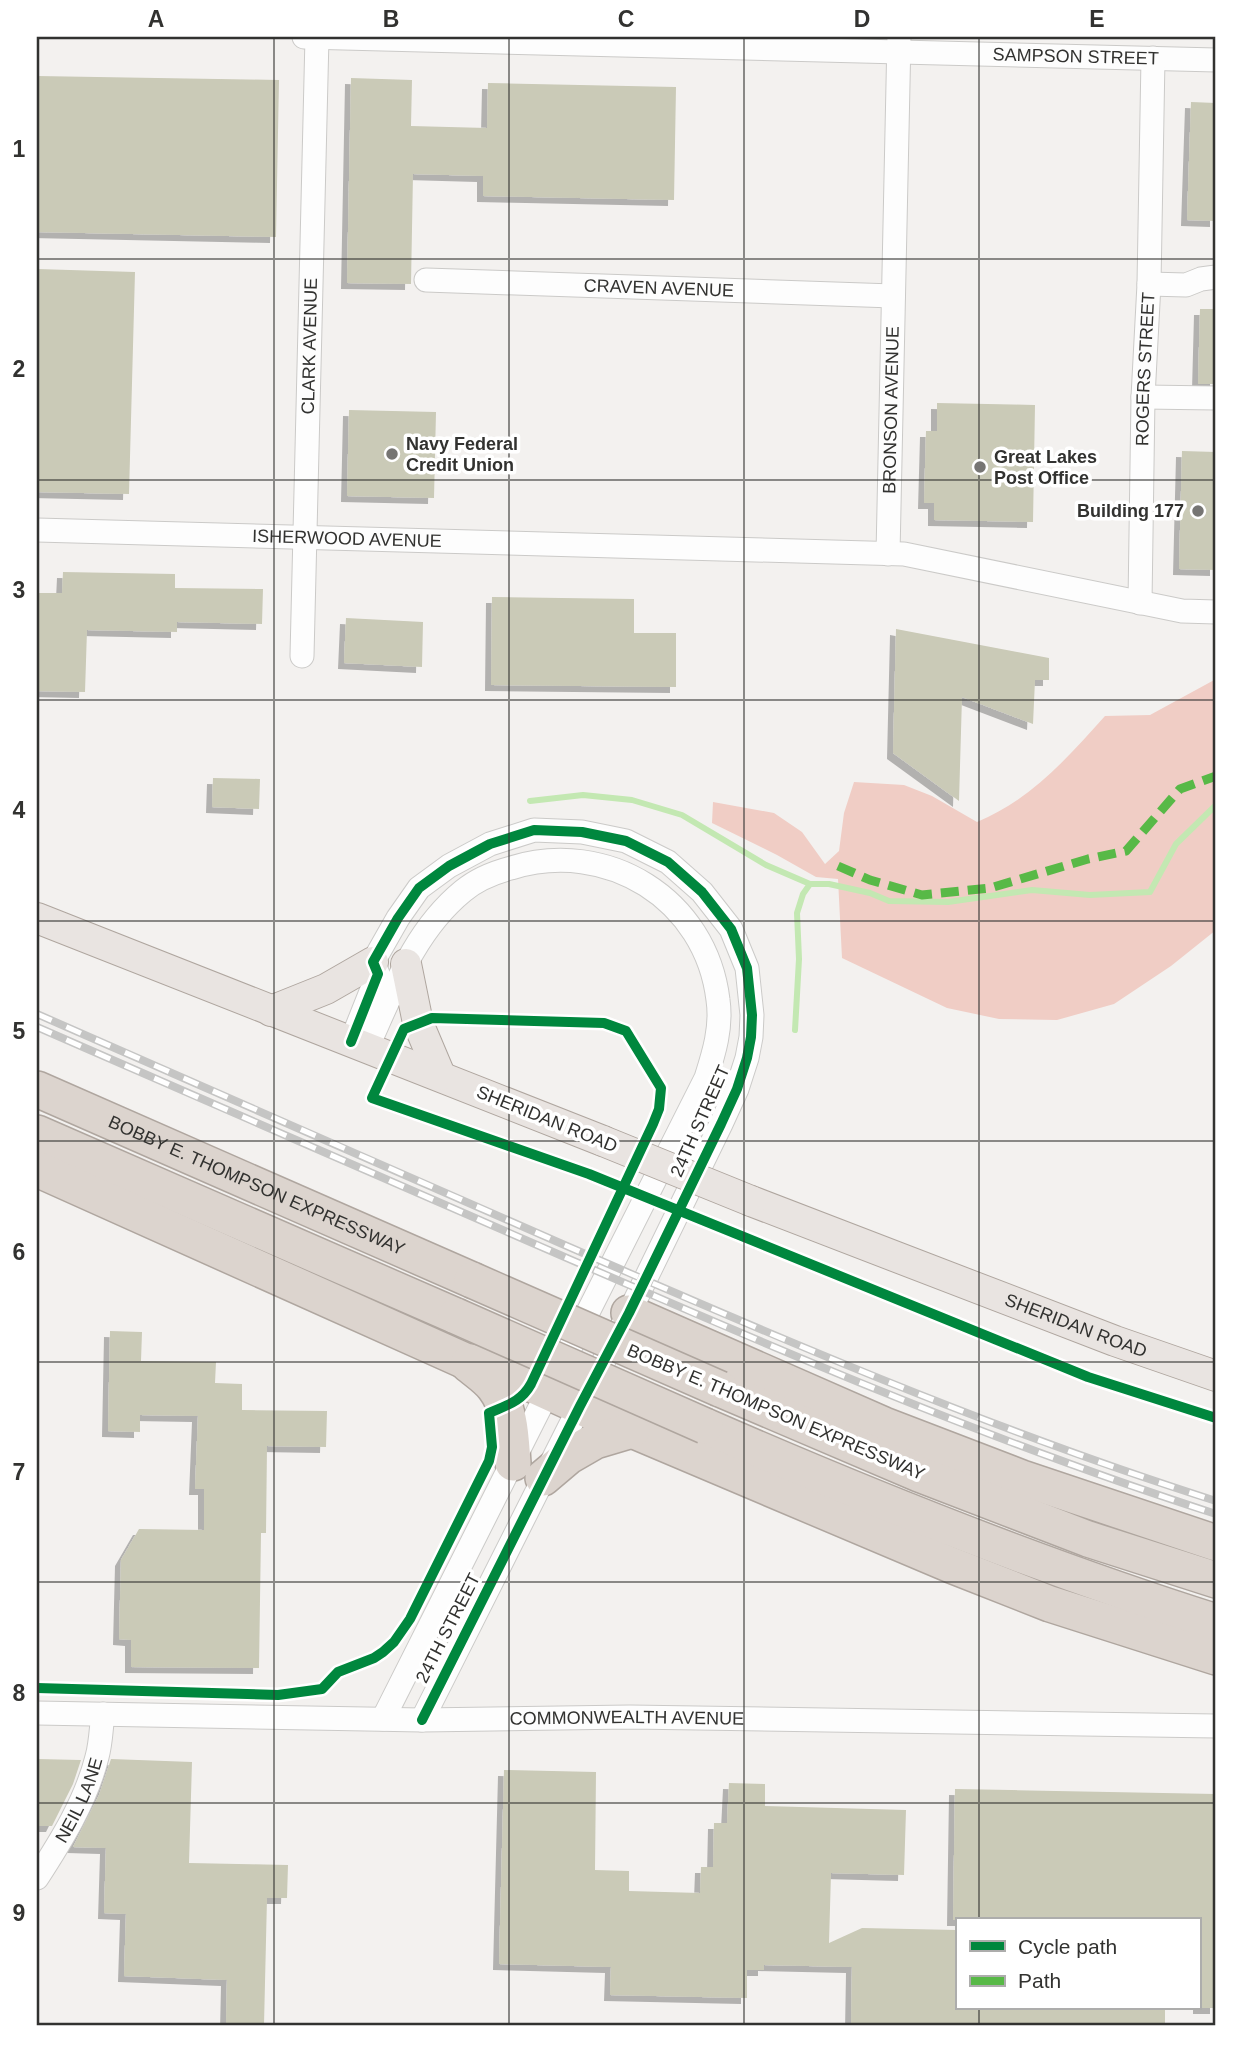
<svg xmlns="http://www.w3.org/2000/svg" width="1253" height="2062" font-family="Helvetica,sans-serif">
<defs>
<filter id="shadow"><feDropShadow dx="-6" dy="6" stdDeviation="0" flood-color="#0004"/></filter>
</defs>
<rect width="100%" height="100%" fill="#f3f1ef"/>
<!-- green -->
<path fill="#f0cdc5" d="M1216,679V930L1171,966L1114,1004L1057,1020L999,1019L947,1008L842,958L838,879L816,877L777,855L712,823L713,802L774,813L802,832L825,864L839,851L844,813L854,782L904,785L932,796L977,822C1032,799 1066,759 1105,716L1150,715Z"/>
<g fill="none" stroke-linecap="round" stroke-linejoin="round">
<!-- stream -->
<path stroke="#c3e8b2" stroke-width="6" d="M530,801L583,795L632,800L682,815L766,865L810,884H829L870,893L889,901L948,902L1032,890L1090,895L1150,892L1176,844L1216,805
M795,1030L799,959L797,913L803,894L810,884"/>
</g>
<!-- building -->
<path fill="#cacab7" filter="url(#shadow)" d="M37,76L279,80L276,237L37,232Z
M351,78L412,80L411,126L487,128L488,83L676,87L674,200L483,196V176L413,174L411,284L347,283Z
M1191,102L1216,103V221L1187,220Z
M37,269L135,272L129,494L37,492Z
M1200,309H1216V384H1198Z
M937,403L1035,405L1033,522L934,520V503H924L926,431H937Z
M349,410L436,412L434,498L347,496Z
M1182,451L1216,452V570L1179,569Z
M63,572L175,574V588L263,589L262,624L177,622V632L87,630L85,692L37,691V593H62Z
M492,597L634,599V633H676V687L491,685Z
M346,618L423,622L422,667L344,663Z
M896,629L1049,658V680H1035L1033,724L962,697L959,801L893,753Z
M213,778L260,779L259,809L212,807Z
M110,1331L142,1332L141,1361L216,1362L215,1383L242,1384V1410L327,1411L326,1447L267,1446L266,1533H261L259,1668L131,1667V1640L119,1639L121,1560L139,1529L204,1530V1489H195L198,1416L140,1415V1432L108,1431Z
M37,1759L81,1760L73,1784L52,1826H37Z
M111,1759L192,1762L189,1863L288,1865L287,1898H267L264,2025H226L227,1980L124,1976L126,1914L104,1913L106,1848L73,1847L99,1795Z
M504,1770L596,1772L595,1870L629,1871V1891L700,1893L701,1867H713L714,1823H727L729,1783L765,1784V1806L906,1810L904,1875L831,1873L829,1943L862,1928L957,1930V2008H1165V2025H851L852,1967L764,1965V1970H747V1998L610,1995L611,1967L499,1964Z
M955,1789L1216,1794V2008H1199V1920H953Z"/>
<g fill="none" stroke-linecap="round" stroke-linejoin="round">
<defs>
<g id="minor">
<path id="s1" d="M304,37L1216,60"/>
<path id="s2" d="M426,280L893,296"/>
<path d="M1149,284L1186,285L1201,279L1216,277"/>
<path d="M1143,397L1216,398"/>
<path id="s3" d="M37,530L904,554L1182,611L1216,612"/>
<path id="s4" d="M888,554L899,37"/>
<path id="s5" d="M1140,603L1143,397L1149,284L1153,58"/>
<path id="s6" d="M302,656L317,37"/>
<path d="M351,1042L378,974L373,962L398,918L419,888L449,866L490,844L534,830L582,832L626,841L668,862L702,892L731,929L747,968L752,1015L751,1037L747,1058L737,1089L721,1124L629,1313L580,1406L422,1720"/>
<path d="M367,1048C393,991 414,931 463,891C476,880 496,872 511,868C607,838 706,899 718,1000C722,1027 714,1053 706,1078L383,1719"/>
<path id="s7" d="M37,1713L422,1720L630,1717L1216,1726"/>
<path id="s8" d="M37,1878C61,1841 86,1801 97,1757C101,1743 101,1728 103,1714"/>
</g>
<g id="major">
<path d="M37,918L603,1141"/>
<path d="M406,964L418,1023L440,1075"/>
<path d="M271,1011L326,989L373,962"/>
<path id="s9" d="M751,1201L1115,1341L1216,1376"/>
</g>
<g id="highway">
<path id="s10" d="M37,1089L472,1280"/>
<path d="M37,1133L456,1316"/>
<path d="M37,1169L465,1361L485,1365L531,1384L632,1430L951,1565L1050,1604L1216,1657"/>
<path d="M629,1313L884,1425L1022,1478L1216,1543"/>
<path d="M468,1364C476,1371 487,1378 494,1387C511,1409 511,1437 513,1463"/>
<path d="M720,1389L919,1474L1088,1539L1216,1580"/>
<path d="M705,1426C872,1499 1042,1567 1216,1622"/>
<path d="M543,1478L569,1456L595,1441L632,1430"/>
</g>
</defs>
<!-- minor casing -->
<use href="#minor" stroke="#cbcac8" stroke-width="25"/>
<!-- major casing -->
<use href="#major" stroke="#afa69f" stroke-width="32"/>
<!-- highway casing -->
<use href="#highway" stroke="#afa69f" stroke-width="38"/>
<!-- minor -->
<use href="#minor" stroke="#fdfdfd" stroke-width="23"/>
<!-- major -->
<use href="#major" stroke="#e9e4e1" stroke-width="30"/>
<!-- highway -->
<use href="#highway" stroke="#dcd4ce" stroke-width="35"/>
<defs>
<path id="rail" d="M37,1014C211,1090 385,1166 560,1243C776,1337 992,1430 1216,1501
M37,1027C211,1103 386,1179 560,1255C776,1349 992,1442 1216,1514"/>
</defs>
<!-- rail casing -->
<use href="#rail" stroke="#c5c5c4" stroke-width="8"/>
<!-- rail -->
<use href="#rail" stroke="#fff" stroke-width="5" stroke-dasharray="16" stroke-linecap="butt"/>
<defs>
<path id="major-bridge" d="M603,1141L751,1201"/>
<path id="highway-bridge" d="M472,1280L720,1389
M456,1316L705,1426"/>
</defs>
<!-- major-bridge casing -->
<use href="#major-bridge" stroke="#afa69f" stroke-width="32" stroke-linecap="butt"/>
<!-- highway-bridge casing -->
<use href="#highway-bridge" stroke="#afa69f" stroke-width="38" stroke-linecap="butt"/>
<!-- major-bridge -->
<use href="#major-bridge" stroke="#e9e4e1" stroke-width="30"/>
<!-- highway-bridge -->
<use href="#highway-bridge" stroke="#dcd4ce" stroke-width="35"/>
<!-- quiet -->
<path stroke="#58b947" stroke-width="9" stroke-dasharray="18 9" stroke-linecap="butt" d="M838,866L870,880L922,895L990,888L1088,859L1126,851L1180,789L1216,776"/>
<defs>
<path id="cycleway" d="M351,1042L378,974L373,962L398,918L419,888L449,866L490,844L534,830L582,832L626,841L668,862L702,892L731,929L747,968L752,1015L751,1037L747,1058L737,1089L721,1124L629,1313L580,1406L422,1720
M37,1688L278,1695L322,1689L338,1672L374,1658L383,1652L394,1642L410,1619L489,1461L492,1447L489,1413C507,1405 521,1402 531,1384L653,1124L659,1109L661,1088L626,1031L604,1023L432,1018L404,1029L372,1098L589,1174L1088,1377L1216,1418"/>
</defs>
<!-- cycleway casing -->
<use href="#cycleway" stroke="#fff" stroke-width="15"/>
<!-- cycleway -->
<use href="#cycleway" stroke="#00873e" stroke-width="10"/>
</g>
<!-- grid -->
<path fill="none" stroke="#323230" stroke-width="2" stroke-opacity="0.55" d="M274,37V2025M509,37V2025M744,37V2025M979,37V1920M37,259H1216M37,480H1216M37,700H1216M37,921H1216M37,1141H1216M37,1362H1216M37,1582H1216M37,1803H1216M979,2008V2025"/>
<!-- markers -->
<g fill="#767573" stroke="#fff" stroke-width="2.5">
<circle cx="392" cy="454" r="7"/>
<circle cx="980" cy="467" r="7"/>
<circle cx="1198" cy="511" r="7"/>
</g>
<g text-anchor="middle" stroke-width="7" stroke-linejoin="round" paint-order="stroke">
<!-- street labels -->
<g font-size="18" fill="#323230" stroke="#fff">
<text dy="6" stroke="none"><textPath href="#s1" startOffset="772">SAMPSON STREET</textPath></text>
<text dy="6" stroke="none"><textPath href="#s2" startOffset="233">CRAVEN AVENUE</textPath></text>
<text dy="6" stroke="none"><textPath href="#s6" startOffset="310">CLARK AVENUE</textPath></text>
<text dy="6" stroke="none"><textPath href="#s5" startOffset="234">ROGERS STREET</textPath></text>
<text dy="6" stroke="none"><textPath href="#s4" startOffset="144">BRONSON AVENUE</textPath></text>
<text dy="6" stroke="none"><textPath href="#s3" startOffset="310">ISHERWOOD AVENUE</textPath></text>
<text transform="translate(547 1119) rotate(22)" y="6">SHERIDAN ROAD</text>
<text transform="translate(700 1121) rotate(-66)" y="6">24TH STREET</text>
<text dy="6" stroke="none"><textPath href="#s10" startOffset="240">BOBBY E. THOMPSON EXPRESSWAY</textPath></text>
<text dy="6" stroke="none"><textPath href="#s9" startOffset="348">SHERIDAN ROAD</textPath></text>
<text transform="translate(776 1412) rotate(23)" y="6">BOBBY E. THOMPSON EXPRESSWAY</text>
<text transform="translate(448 1628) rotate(-63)" y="6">24TH STREET</text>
<text dy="6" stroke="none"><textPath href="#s7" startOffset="590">COMMONWEALTH AVENUE</textPath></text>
<text dy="6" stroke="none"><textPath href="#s8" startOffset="89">NEIL LANE</textPath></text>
</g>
<!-- poi labels -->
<g font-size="18" font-weight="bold" fill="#323230" stroke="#fff" text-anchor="start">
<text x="406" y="450">Navy Federal<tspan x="406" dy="21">Credit Union</tspan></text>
<text x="994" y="463">Great Lakes<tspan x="994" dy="21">Post Office</tspan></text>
<text x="1184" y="517" text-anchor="end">Building 177</text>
</g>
</g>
<!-- border -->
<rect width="1253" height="2062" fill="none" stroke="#ffffff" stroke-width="77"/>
<!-- legend -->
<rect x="956" y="1918" width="245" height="91" fill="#ffffff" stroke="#adadac" stroke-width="2"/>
<rect x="970" y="1941" width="35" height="10" fill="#00873e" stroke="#adadac" stroke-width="2"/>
<text x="1018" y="1954" font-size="21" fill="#323230">Cycle path</text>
<rect x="970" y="1976" width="35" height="10" fill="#58b947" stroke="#adadac" stroke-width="2"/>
<text x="1018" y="1988" font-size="21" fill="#323230">Path</text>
<rect x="38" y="38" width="1176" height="1986" fill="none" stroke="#323230" stroke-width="2.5"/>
<g font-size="23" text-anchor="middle" font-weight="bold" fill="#323230">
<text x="156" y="27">A</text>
<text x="391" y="27">B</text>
<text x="626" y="27">C</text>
<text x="862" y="27">D</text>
<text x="1097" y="27">E</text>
<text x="19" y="157">1</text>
<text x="19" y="377">2</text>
<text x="19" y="598">3</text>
<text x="19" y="818">4</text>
<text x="19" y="1039">5</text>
<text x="19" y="1260">6</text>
<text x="19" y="1480">7</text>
<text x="19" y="1701">8</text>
<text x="19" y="1921">9</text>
</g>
</svg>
